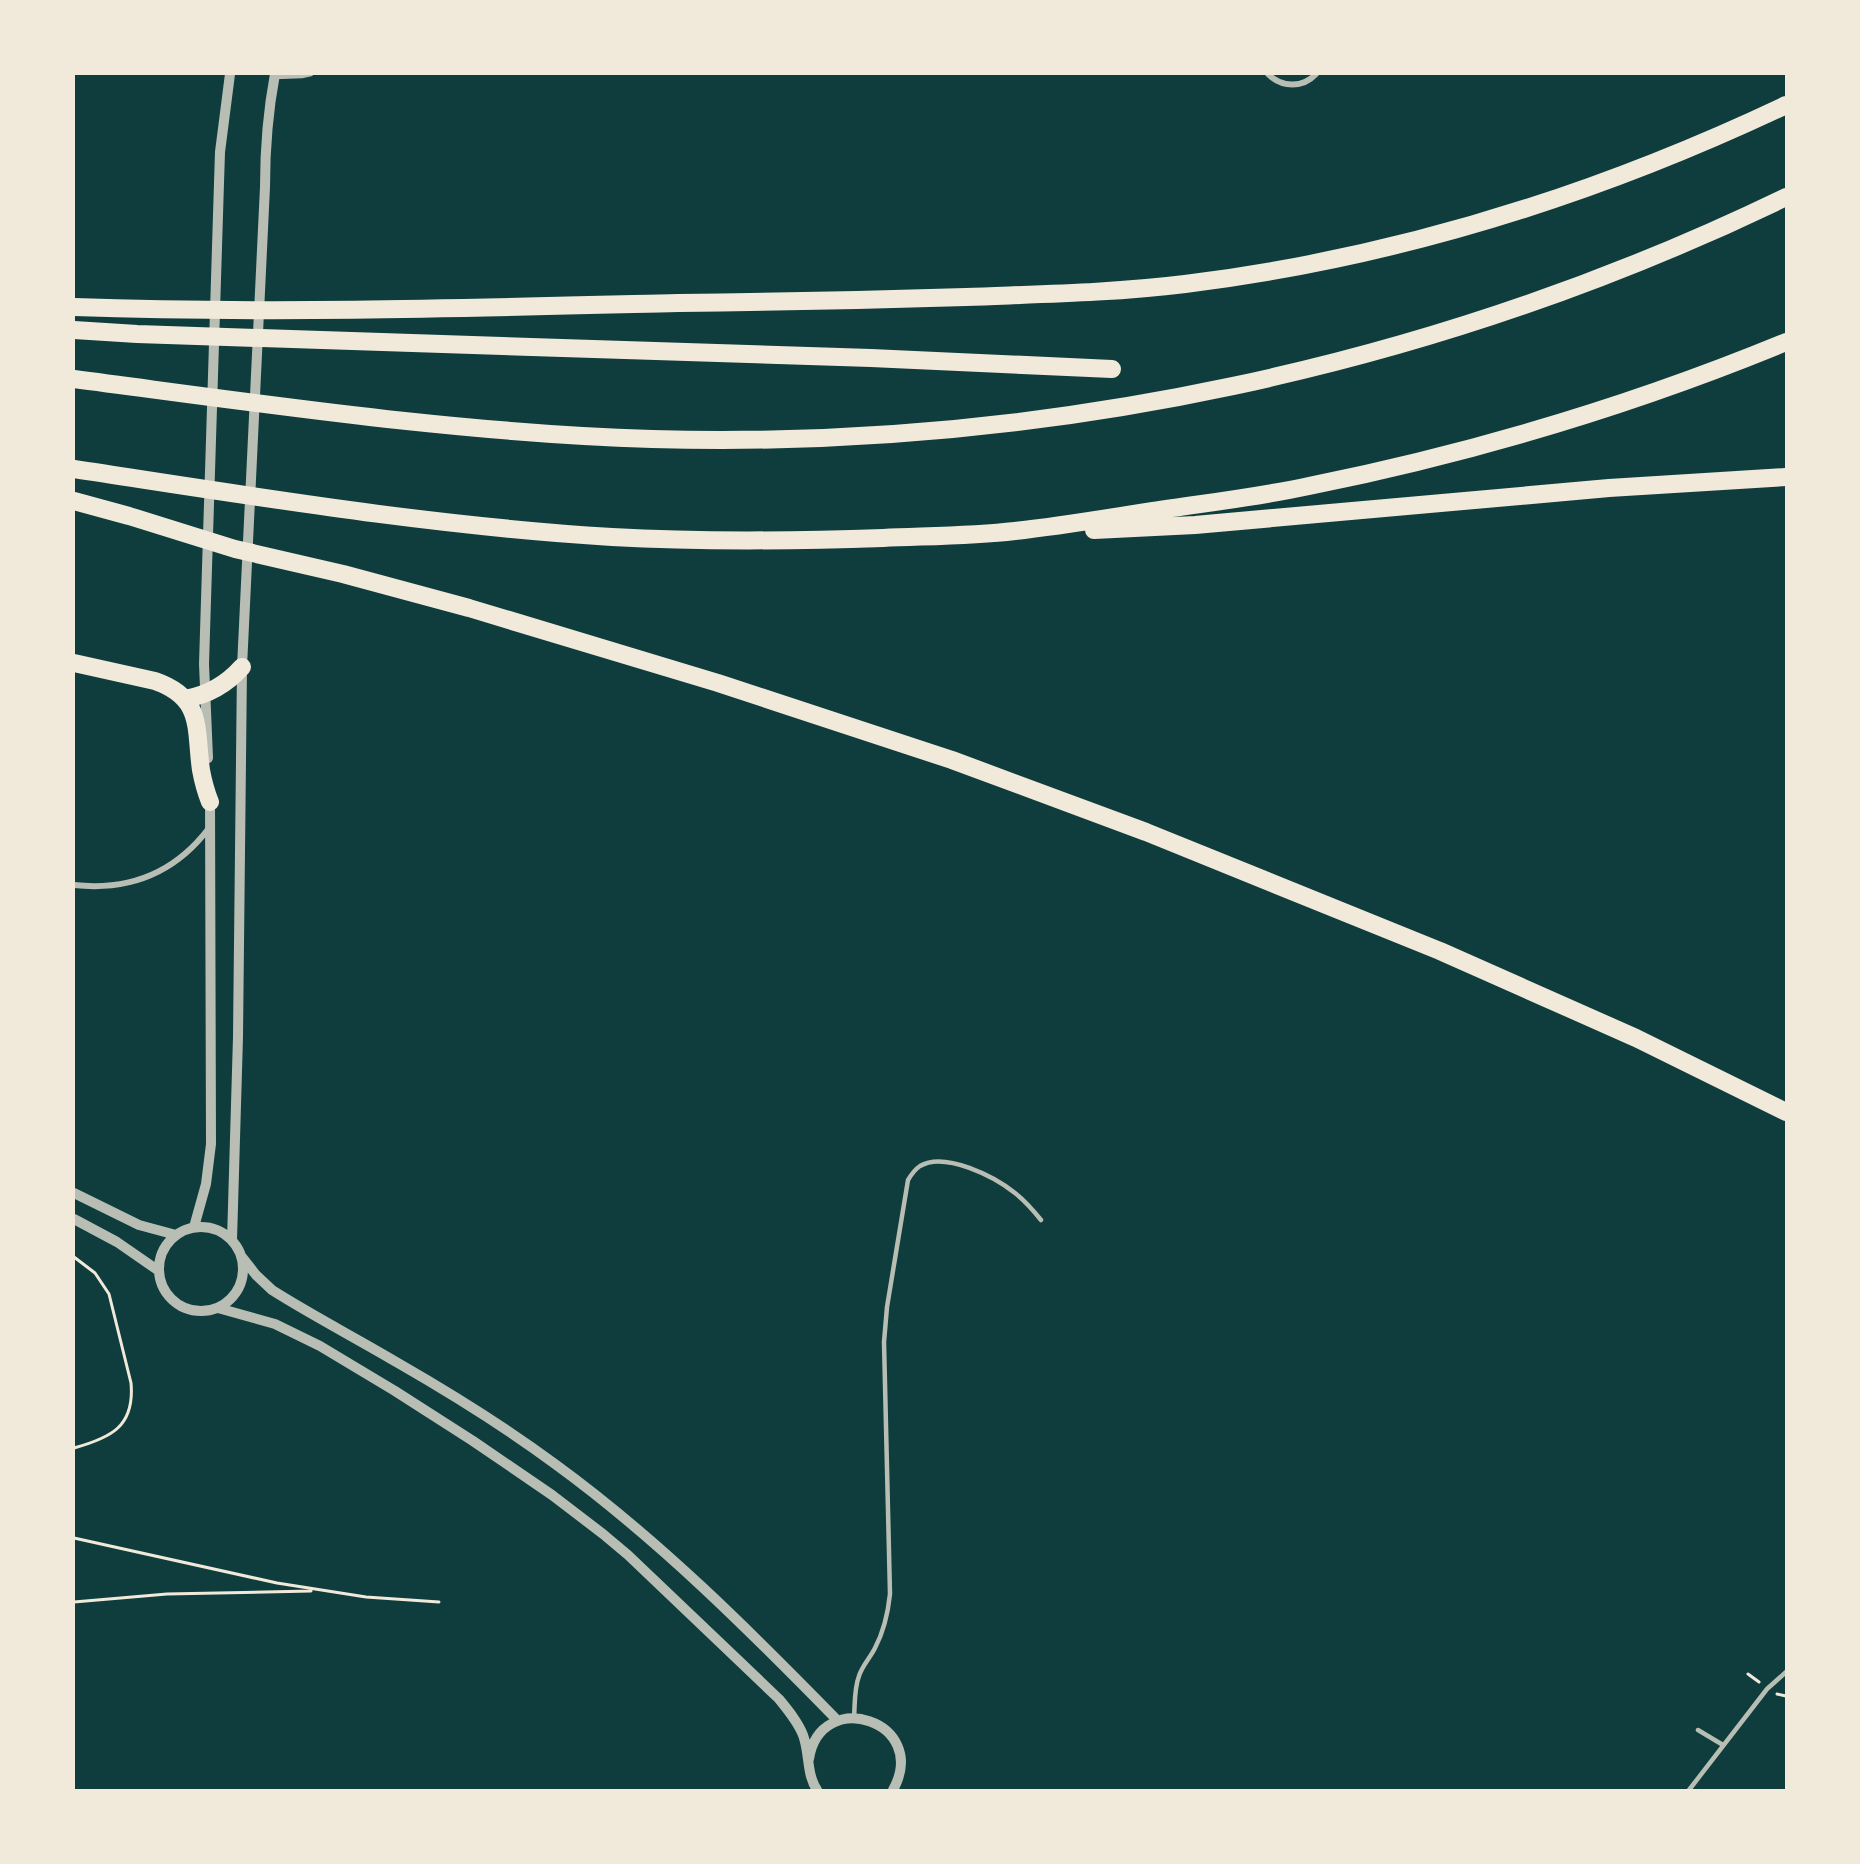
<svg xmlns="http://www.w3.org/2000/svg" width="1860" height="1864" font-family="'Golos Text',sans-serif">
<rect width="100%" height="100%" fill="#0f3d3e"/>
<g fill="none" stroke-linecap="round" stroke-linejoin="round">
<!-- path -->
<path stroke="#f1e9da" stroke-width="3" d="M74,1257L95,1273L109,1294L131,1383C135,1427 110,1438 74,1448
M74,1538L277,1583L366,1597L439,1602
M74,1602L167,1594L311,1591
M1748,1674L1759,1682
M1777,1694L1786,1696"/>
<!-- service -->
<path stroke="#b8beb3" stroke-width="4.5" d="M275,77L302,76L311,74
M854,1718C855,1704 854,1689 859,1676C862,1666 870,1658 875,1648C884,1631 888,1613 890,1594L884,1342L887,1307L908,1180C911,1175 914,1170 920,1166C945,1151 995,1177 1015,1193C1025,1201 1033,1210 1041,1220
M1698,1730L1723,1745
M1689,1790L1767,1689L1786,1672"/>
<!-- minor -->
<path stroke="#b8beb3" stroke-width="6" d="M1268,74C1282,88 1303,88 1316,74
M74,885C129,891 175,873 209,828"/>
<!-- tertiary -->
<path stroke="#b8beb3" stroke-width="10" d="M208,758L204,664L219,183L220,152L230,74
M74,1193L139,1225L176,1235
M74,1219L117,1242L159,1271
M159 1269a42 42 0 1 1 84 0a42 42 0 1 1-84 0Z
M194,1227L206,1184L211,1144L210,798
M232,1240L238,1037L242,667L265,187C265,149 268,111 275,74
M242,1257L256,1275L272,1290C313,1316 356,1338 398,1363C452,1394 505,1427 555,1464C658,1539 749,1630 838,1721
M218,1308L275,1324L320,1346L395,1391L473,1441L552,1495L603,1534L628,1555L779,1699C788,1710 798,1722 803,1735C810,1754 806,1773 817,1790
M809,1759C820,1686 931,1721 893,1790"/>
<!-- motorway -->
<path stroke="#f1e9da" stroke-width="18" d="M74,307C275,314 476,308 678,303C774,302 870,300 966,297C1040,294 1112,293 1185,284C1396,258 1594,196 1786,105
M74,330L137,334L871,358L1112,369
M74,379C265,404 458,433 652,439C1042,450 1435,367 1786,197
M74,469C252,496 431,526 612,537C702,542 793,541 883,538C927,536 971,536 1015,531C1061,526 1107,518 1153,511C1205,503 1258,497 1309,486C1472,453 1633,405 1786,342
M74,501L129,516L235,549L343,574L469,608L718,683L952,760L1146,832L1440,951L1636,1038L1786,1112
M1094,530L1195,525L1609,488L1786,477
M74,663L155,681C204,698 195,729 201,770C203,781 206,792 210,802
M185,699C208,695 226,685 242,667"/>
</g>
<!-- border -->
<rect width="1860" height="1864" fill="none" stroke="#f1e9da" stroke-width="150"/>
</svg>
